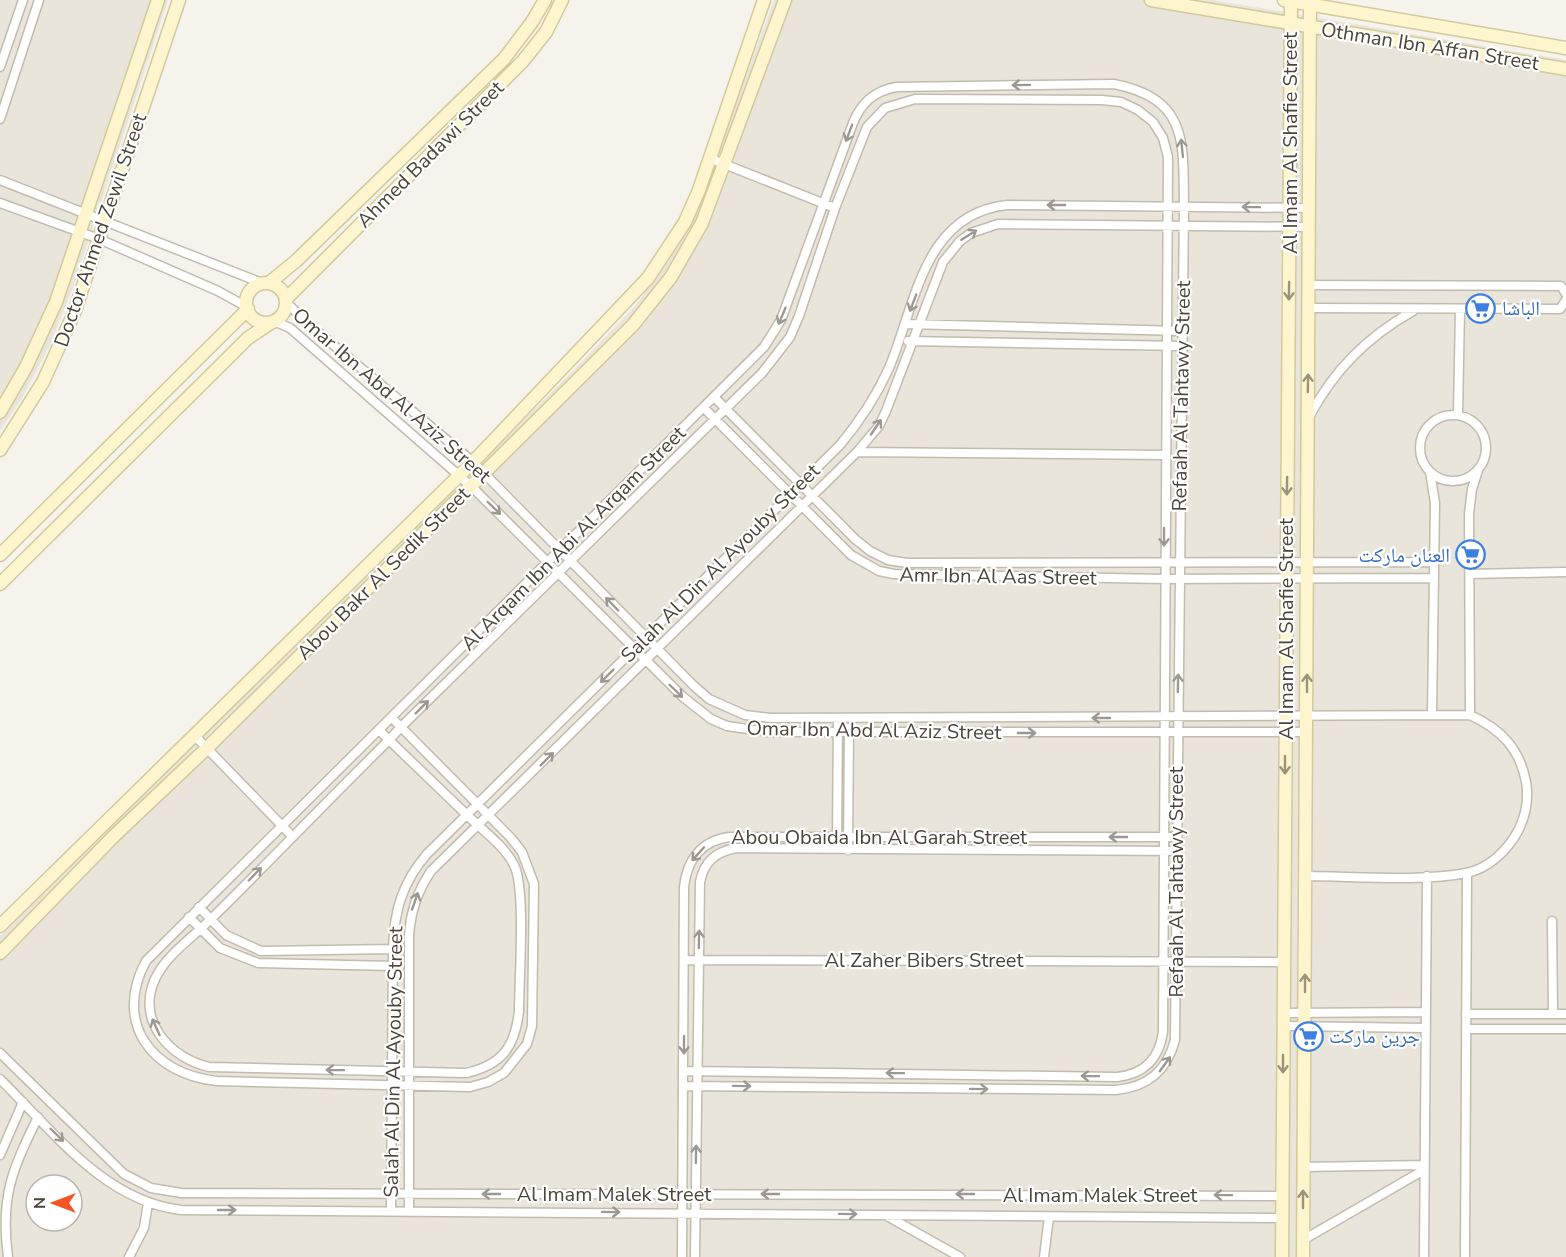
<svg xmlns="http://www.w3.org/2000/svg" width="1566" height="1257" font-family="'Nunito Sans','Noto Naskh Arabic',sans-serif">
<rect width="100%" height="100%" fill="#f5f3ec"/>
<!-- residential -->
<path fill="#e9e5da" fill-rule="evenodd" d="M0,0H168L73,288L50,345L21,400L0,431Z
M774,0H1213L1566,60V1257H0V936L582,362L636,305L690,229ZM36,1185H72V1221H36Z"/>
<g fill="none" stroke-linecap="round" stroke-linejoin="round">
<defs>
<path id="street" d="M0,67L23,0
M0,119L39,0
M709,158L835,208
M0,180L262,283
M0,203L99,239L218,291L247,307
M1309,285L1561,286L1566,294
M286,302L306,322L473,462L694,686L709,699L745,715L771,718L1470,715C1501,729 1520,749 1526,782C1529,799 1525,817 1518,831C1507,851 1488,869 1466,873C1421,882 1352,876 1305,876
M1309,308L1560,309L1566,300
M274,321L290,328L471,486L683,697L711,719L727,726L767,732H1306
M905,324L1182,331
M908,341L1181,346
M714,397L855,539L870,551L888,560L907,563L1434,562
M704,408L851,555L879,571L894,574L1164,579L1434,578
M1458,415L1460,309
M1420 448a33 33 0 1 1 66 0a33 33 0 1 1-66 0Z
M1309,417C1334,370 1367,337 1413,311
M857,452L1164,455
M1430,472L1435,503L1432,714
M1470,574L1566,572
M1470,715L1469,514L1472,489L1478,470
M392,718L511,838L522,852L534,884L532,1026L527,1044L504,1073L488,1082L470,1087L217,1081C151,1074 113,1022 146,961L764,347L781,320L853,123C861,103 874,91 896,87L1114,84C1189,99 1183,143 1184,206L1175,1040C1167,1071 1148,1087 1116,1090L683,1086
M379,730L389,740L467,815C482,830 504,845 514,865C526,888 519,980 519,1011C515,1047 502,1065 466,1073L209,1067C170,1058 136,1021 155,979C166,955 193,937 211,919C271,860 329,799 389,740L401,727L762,373L790,337L799,316L835,208L867,127L885,108L915,99L1102,100L1121,102L1138,110L1153,122L1163,138L1168,157L1163,1032C1159,1059 1145,1074 1117,1077L683,1071
M194,735L292,836
M837,841L838,719
M848,850L849,728
M199,907L226,935L261,951L393,949
M189,917L220,948L258,963L393,966
M1552,921L1553,1014
M684,960L1283,962
M1283,1013L1426,1012
M1466,1014H1566
M1283,1026L1426,1028
M1466,1029H1566
M0,1053L124,1174L151,1188L181,1193L1282,1196
M0,1079C53,1131 104,1201 181,1210L1282,1218
M0,1155L23,1102
M1303,1167L1424,1165
M391,1210L393,949C394,911 402,883 427,854L840,445C860,421 876,397 889,368C916,304 923,214 1007,205L1309,208
M409,1210V935C411,911 417,892 431,871L857,452L879,426L886,411L943,262L960,241L971,233L998,224L1309,227
M887,1216L960,1257
M1303,1240L1424,1170
M8,1257C0,1197 12,1170 38,1117
M129,1257L144,1228L148,1203
M682,1257L684,887C687,860 701,841 729,837H1177
M695,1257L700,882C704,862 715,852 736,848L1177,851
M1044,1257L1049,1217
M1424,1257L1427,876
M1465,1257L1467,873"/>
<path id="secondary" d="M1151,0L1566,69
M1284,0L1566,48
M269,283L296,261L504,59L532,22L545,0
M246 303a20 20 0 1 1 40 0a20 20 0 1 1-40 0Z
M286,299L523,61L546,32L562,0
M0,412L26,367L56,302L158,0
M0,450L43,382L74,313L179,0
M0,555L248,309
M0,584L248,338L272,322
M0,926L473,462L648,278L685,222L699,190L764,0
M0,953L114,836L207,748L633,325L671,277L702,223L785,0
M1282,1257L1291,1
M1303,1257L1310,4"/>
</defs>
<!-- street casing -->
<use href="#street" stroke="#c1bcae" stroke-width="11"/>
<!-- secondary casing -->
<use href="#secondary" stroke="#d3c99d" stroke-width="15"/>
<!-- street -->
<use href="#street" stroke="#fff" stroke-width="8"/>
<!-- secondary -->
<use href="#secondary" stroke="#fdf5ce" stroke-width="12"/>
</g>
<!-- one-way arrows -->
<defs><path id="oneway-shaft" d="M-6 0H5M1.5-3L5.5 0L1.5 3" fill="none" stroke-width="1.6" stroke-linecap="round" stroke-linejoin="round" transform="scale(1.5)"/></defs>
<g stroke="#9b9992">
<use href="#oneway-shaft" transform="translate(1021 85) rotate(179)"/>
<use href="#oneway-shaft" transform="translate(849 133) rotate(111)"/>
<use href="#oneway-shaft" transform="translate(1182 148) rotate(-96)"/>
<use href="#oneway-shaft" transform="translate(1056 205) rotate(-180)"/>
<use href="#oneway-shaft" transform="translate(1251 207) rotate(-179)"/>
<use href="#oneway-shaft" transform="translate(969 235) rotate(-32)"/>
<use href="#oneway-shaft" transform="translate(913 303) rotate(111)"/>
<use href="#oneway-shaft" transform="translate(782 316) rotate(113)"/>
<use href="#oneway-shaft" transform="translate(876 427) rotate(-56)"/>
<use href="#oneway-shaft" transform="translate(494 508) rotate(44)"/>
<use href="#oneway-shaft" transform="translate(1164 537) rotate(90)"/>
<use href="#oneway-shaft" transform="translate(612 604) rotate(-134)"/>
<use href="#oneway-shaft" transform="translate(607 676) rotate(135)"/>
<use href="#oneway-shaft" transform="translate(1178 683) rotate(-89)"/>
<use href="#oneway-shaft" transform="translate(676 691) rotate(44)"/>
<use href="#oneway-shaft" transform="translate(422 707) rotate(-45)"/>
<use href="#oneway-shaft" transform="translate(1101 718) rotate(180)"/>
<use href="#oneway-shaft" transform="translate(1027 733)"/>
<use href="#oneway-shaft" transform="translate(547 759) rotate(-45)"/>
<use href="#oneway-shaft" transform="translate(1118 837) rotate(-180)"/>
<use href="#oneway-shaft" transform="translate(698 854) rotate(132)"/>
<use href="#oneway-shaft" transform="translate(255 874) rotate(-46)"/>
<use href="#oneway-shaft" transform="translate(415 901) rotate(-71)"/>
<use href="#oneway-shaft" transform="translate(699 939) rotate(-89)"/>
<use href="#oneway-shaft" transform="translate(156 1027) rotate(-114)"/>
<use href="#oneway-shaft" transform="translate(684 1045) rotate(90)"/>
<use href="#oneway-shaft" transform="translate(1165 1064) rotate(-54)"/>
<use href="#oneway-shaft" transform="translate(335 1070) rotate(-179)"/>
<use href="#oneway-shaft" transform="translate(895 1073) rotate(-179)"/>
<use href="#oneway-shaft" transform="translate(1090 1076) rotate(-179)"/>
<use href="#oneway-shaft" transform="translate(742 1086) rotate(1)"/>
<use href="#oneway-shaft" transform="translate(979 1089) rotate(1)"/>
<use href="#oneway-shaft" transform="translate(57 1135) rotate(44)"/>
<use href="#oneway-shaft" transform="translate(696 1154) rotate(-89)"/>
<use href="#oneway-shaft" transform="translate(491 1194) rotate(-180)"/>
<use href="#oneway-shaft" transform="translate(770 1194) rotate(-180)"/>
<use href="#oneway-shaft" transform="translate(965 1194) rotate(180)"/>
<use href="#oneway-shaft" transform="translate(1223 1195) rotate(-179)"/>
<use href="#oneway-shaft" transform="translate(227 1210)"/>
<use href="#oneway-shaft" transform="translate(611 1212) rotate(1)"/>
<use href="#oneway-shaft" transform="translate(848 1214) rotate(1)"/>
</g>
<g stroke="#9b947c">
<use href="#oneway-shaft" transform="translate(1289 291) rotate(91)"/>
<use href="#oneway-shaft" transform="translate(1308 383) rotate(-89)"/>
<use href="#oneway-shaft" transform="translate(1287 486) rotate(91)"/>
<use href="#oneway-shaft" transform="translate(1307 683) rotate(-90)"/>
<use href="#oneway-shaft" transform="translate(1285 765) rotate(90)"/>
<use href="#oneway-shaft" transform="translate(1305 983) rotate(-90)"/>
<use href="#oneway-shaft" transform="translate(1283 1064) rotate(90)"/>
<use href="#oneway-shaft" transform="translate(1303 1199) rotate(-90)"/>
</g>
<!-- icons -->
<defs>
<symbol id="supermarket-ring" viewBox="-11 -11 22 22"><circle r="9.5" fill="#fff" stroke="#3f7fe0" stroke-width="1.5"/><path d="M-6-5.5h2.5l.6 2H6L4.5 2H-2.5L-4.4-4H-6ZM-1.5 3.2a1.3 1.3 0 1 0 .1 0ZM3 3.2a1.3 1.3 0 1 0 .1 0Z" fill="#3f7fe0"/></symbol>
</defs>
<g fill-rule="evenodd">
<use href="#supermarket-ring" x="1464" y="292" width="33" height="33"/>
<use href="#supermarket-ring" x="1454" y="538" width="33" height="33"/>
<use href="#supermarket-ring" x="1292" y="1020" width="33" height="33"/>
</g>
<g text-anchor="middle" stroke-width="4.5" stroke-linejoin="round" paint-order="stroke">
<!-- street labels -->
<g font-size="20" fill="#4a4539" stroke="#fff">
<text transform="translate(1430 46) rotate(9)" y="7">Othman Ibn Affan Street</text>
<text transform="translate(1290 143) rotate(-90)" y="7">Al Imam Al Shafie Street</text>
<text transform="translate(430 154) rotate(-45)" y="7">Ahmed Badawi Street</text>
<text transform="translate(100 230) rotate(-71)" y="7">Doctor Ahmed Zewil Street</text>
<text transform="translate(392 395) rotate(41)" y="7">Omar Ibn Abd Al Aziz Street</text>
<text transform="translate(1181 396) rotate(-89)" y="7">Refaah Al Tahtawy Street</text>
<text transform="translate(573 538) rotate(-45)" y="7">Al Arqam Ibn Abi Al Arqam Street</text>
<text transform="translate(720 563) rotate(-45)" y="7">Salah Al Din Al Ayouby Street</text>
<text transform="translate(383 573) rotate(-45)" y="7">Abou Bakr Al Sedik Street</text>
<text transform="translate(998 576) rotate(1)" y="7">Amr Ibn Al Aas Street</text>
<text transform="translate(1286 629) rotate(-90)" y="7">Al Imam Al Shafie Street</text>
<text transform="translate(874 730) rotate(1)" y="7">Omar Ibn Abd Al Aziz Street</text>
<text x="879" y="844">Abou Obaida Ibn Al Garah Street</text>
<text transform="translate(1176 882) rotate(-90)" y="7">Refaah Al Tahtawy Street</text>
<text x="924" y="967">Al Zaher Bibers Street</text>
<text transform="translate(393 1062) rotate(-89)" y="7">Salah Al Din Al Ayouby Street</text>
<text x="614" y="1201">Al Imam Malek Street</text>
<text x="1100" y="1202">Al Imam Malek Street</text>
</g>
<!-- shop labels -->
<g font-size="20" fill="#366cbe" stroke="#fff" text-anchor="start">
<text x="1502" y="315">الباشا</text>
<text x="1450" y="562" text-anchor="end">العنان ماركت</text>
<text x="1329" y="1043">جرين ماركت</text>
</g>
</g>
<!-- north arrow -->
<g transform="translate(54 1203) rotate(270)"><circle r="28" fill="#ffffff" stroke="#b7b5b0" stroke-width="1.5"/>
<path d="M0-4.5L10 22L0 15L-10 22Z" fill="#f45324"/>
<text y="-9" font-size="16" font-weight="bold" text-anchor="middle" fill="#4a4539">N</text>
</g>
</svg>
